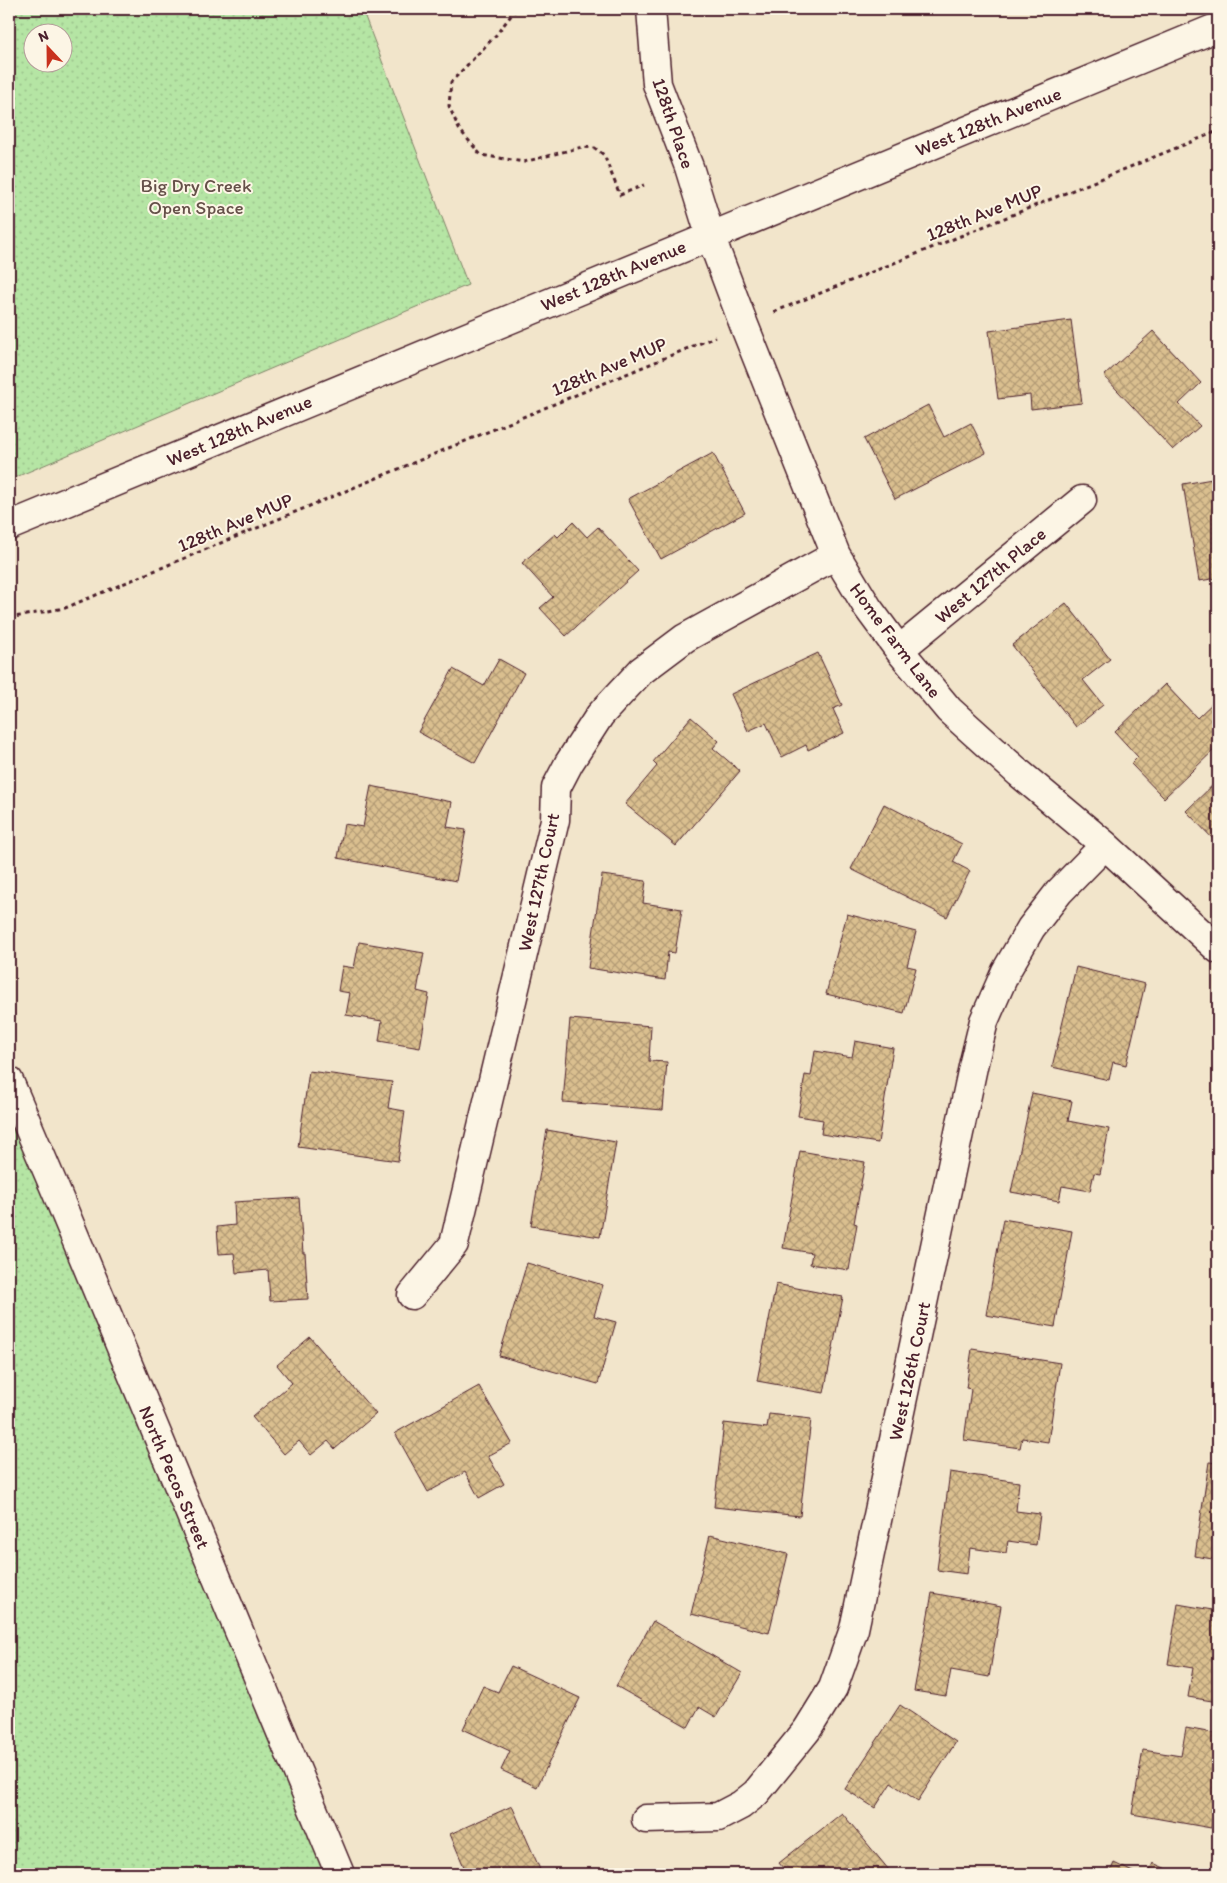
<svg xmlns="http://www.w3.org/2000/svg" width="1227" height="1883" font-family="Itim,sans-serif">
<defs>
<pattern id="grass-dots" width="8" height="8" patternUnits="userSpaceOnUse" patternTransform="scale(1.25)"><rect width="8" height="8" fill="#b5e5a4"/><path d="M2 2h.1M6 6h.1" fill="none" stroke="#9dc48d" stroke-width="1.8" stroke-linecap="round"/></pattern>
<pattern id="building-cross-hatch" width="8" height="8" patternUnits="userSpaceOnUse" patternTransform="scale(1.25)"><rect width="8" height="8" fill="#dabf8f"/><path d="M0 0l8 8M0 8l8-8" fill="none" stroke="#b39b75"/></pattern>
</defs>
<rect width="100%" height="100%" fill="#f2e5cb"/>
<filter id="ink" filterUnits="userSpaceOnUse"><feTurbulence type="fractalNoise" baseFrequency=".02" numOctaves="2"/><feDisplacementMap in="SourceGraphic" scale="10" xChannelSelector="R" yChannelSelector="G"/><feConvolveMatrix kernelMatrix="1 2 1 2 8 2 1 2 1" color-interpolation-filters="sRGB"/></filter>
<g filter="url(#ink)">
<!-- grass -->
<path fill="url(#grass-dots)" stroke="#808268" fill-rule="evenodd" d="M9,9H362L468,285L9,480ZM32,32H62V62H32Z
M9,1090L339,1874H9Z"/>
<!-- building -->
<path fill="url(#building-cross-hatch)" stroke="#4a1f2b" d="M1071,320L1082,403L1031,409L1030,395L998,399L989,331Z
M1153,331L1201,383L1179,404L1200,426L1173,450L1104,376Z
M928,405L944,437L971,423L986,453L895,499L864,439Z
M713,453L745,513L661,559L628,499Z
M1218,478V578L1199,581L1183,484Z
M573,522L587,537L598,527L638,571L566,636L540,608L553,597L522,563L555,534L558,537Z
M1066,603L1110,659L1083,680L1103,705L1076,727L1012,645Z
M818,653L842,705L833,709L844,733L808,750L806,745L782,757L766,723L748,731L731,694Z
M499,659L524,673L475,763L418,732L453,669L484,686Z
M1165,684L1197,718L1218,698V746L1164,798L1131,764L1138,757L1115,732Z
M691,717L719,741L713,748L740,771L676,846L625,804L657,766L653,762Z
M1218,780V844L1186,811Z
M371,786L452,802L447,827L466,830L456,881L338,858L344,824L363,827Z
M884,804L962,844L953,862L970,871L947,917L851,869Z
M602,875L646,881L643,903L682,909L675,953L668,952L665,980L588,968Z
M847,914L916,932L907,966L916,968L904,1013L826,994Z
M359,942L424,953L417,991L429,994L420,1048L379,1041L382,1021L346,1015L350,993L338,991L342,966L354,968Z
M1076,967L1145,984L1126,1065L1113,1062L1109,1080L1052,1067Z
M570,1019L651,1026L649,1061L667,1062L663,1110L563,1102Z
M855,1041L893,1048L878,1143L821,1134L823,1120L798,1116L805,1075L811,1076L815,1051L852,1057Z
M309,1071L392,1082L388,1108L405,1111L398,1161L298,1147Z
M1032,1093L1072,1101L1068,1121L1109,1129L1100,1174L1094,1173L1090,1191L1062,1186L1059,1201L1011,1192Z
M547,1130L616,1142L600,1237L531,1226Z
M800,1151L865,1162L854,1223L857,1224L849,1270L810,1264L812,1253L783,1248Z
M299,1198L303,1253H305L308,1299L270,1301L268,1270L236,1273L234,1253L219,1254L217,1227L235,1225L234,1202Z
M1003,1219L1072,1231L1055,1327L986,1315Z
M527,1263L603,1285L594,1316L616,1322L598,1384L499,1356Z
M776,1284L843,1297L824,1393L757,1381Z
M310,1337L376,1414L335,1449L328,1441L311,1455L299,1441L284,1454L252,1417L292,1383L277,1365Z
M972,1349L1060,1363L1048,1442L1022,1438L1020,1448L964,1440L971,1389L966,1388Z
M479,1386L512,1443L488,1456L504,1484L479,1498L465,1472L428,1492L395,1433Z
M769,1414L811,1419L800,1516L714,1507L724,1423L767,1428Z
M1209,1462L1218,1463V1560L1195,1556Z
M950,1472L1019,1482L1016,1511L1040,1514L1036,1545L1008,1541L1006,1553L970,1548L967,1574L937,1570Z
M710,1535L788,1554L769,1633L691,1614Z
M932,1593L1001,1606L989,1677L951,1670L946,1696L914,1691Z
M1178,1604L1218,1611V1702L1188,1697L1193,1668L1168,1664Z
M653,1621L742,1673L716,1717L699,1707L688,1727L616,1686Z
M511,1666L580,1698L537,1787L501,1770L510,1751L463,1729L483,1686L498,1692Z
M900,1705L956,1742L918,1801L891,1783L875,1808L845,1789Z
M1186,1728L1218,1734V1787L1211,1828L1132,1814L1143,1750L1181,1756Z
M512,1806L542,1874H467L450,1834Z
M842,1813L889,1870L883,1874H788L779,1863Z
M1114,1863L1137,1874H1109Z
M1153,1863L1178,1874H1148Z"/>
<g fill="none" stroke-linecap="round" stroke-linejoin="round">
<defs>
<path id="minor" d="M651,9L657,84L689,167L710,235L744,325L836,555L868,608L899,650L949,710L1019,773L1105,845L1218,949
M899,650L1082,500
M9,1081L58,1196L340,1874
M412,1295L454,1244L555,820L556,788L569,763L600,715L641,671L685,638L836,555
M646,1819L718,1817L741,1805L756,1793L807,1730L833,1688L854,1629L974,1062L984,1021L1006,971L1031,928L1059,892L1105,845"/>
<path id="major" d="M9,526L1218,27"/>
</defs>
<!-- minor casing -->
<use href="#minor" stroke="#4a1f2b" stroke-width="31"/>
<!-- major casing -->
<use href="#major" stroke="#4a1f2b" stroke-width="31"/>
<!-- path -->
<path stroke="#4a1f2b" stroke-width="3" stroke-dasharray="4 4" stroke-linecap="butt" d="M516,9L496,35L451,82L449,106L459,129L481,155L524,162L582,147L595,148L604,155L620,195L644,185
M774,312L1218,131
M9,618L65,608L715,337"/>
<!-- minor -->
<use href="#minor" stroke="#fcf5e5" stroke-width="28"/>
<!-- major -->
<use href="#major" stroke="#fcf5e5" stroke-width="28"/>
</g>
</g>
<g text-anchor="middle" stroke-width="4" stroke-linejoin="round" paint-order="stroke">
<!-- street labels -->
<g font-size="19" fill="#4a1f2b" stroke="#fcf5e5">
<text transform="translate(988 121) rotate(-22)" y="7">West 128th Avenue</text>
<text transform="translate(674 123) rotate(71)" y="7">128th Place</text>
<text transform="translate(984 212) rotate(-22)" y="7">128th Ave MUP</text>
<text transform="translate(613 275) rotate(-23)" y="7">West 128th Avenue</text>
<text transform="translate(609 366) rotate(-23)" y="7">128th Ave MUP</text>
<text transform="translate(239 430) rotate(-23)" y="7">West 128th Avenue</text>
<text transform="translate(235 522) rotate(-23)" y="7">128th Ave MUP</text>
<text transform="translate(990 575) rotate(-40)" y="7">West 127th Place</text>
<text transform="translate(896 640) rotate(53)" y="7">Home Farm Lane</text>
<text transform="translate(538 882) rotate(-78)" y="7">West 127th Court</text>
<text transform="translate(909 1371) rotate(-78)" y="7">West 126th Court</text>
<text transform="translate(175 1477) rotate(67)" y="7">North Pecos Street</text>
</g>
<!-- park labels -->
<g font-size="19" fill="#655049" stroke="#fcf5e5">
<text x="196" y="192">Big Dry Creek<tspan x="196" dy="22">Open Space</tspan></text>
</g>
</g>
<!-- margin -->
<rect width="1227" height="1883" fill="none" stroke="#fcf5e5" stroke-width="30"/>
<rect x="15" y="15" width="1197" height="1853" fill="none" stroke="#4a1f2b" stroke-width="2" filter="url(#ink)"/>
<!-- north arrow -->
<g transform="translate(48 48) rotate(338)"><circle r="24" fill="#fcf5e5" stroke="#b59f9b"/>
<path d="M0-4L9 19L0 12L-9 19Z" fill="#c8321e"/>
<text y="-8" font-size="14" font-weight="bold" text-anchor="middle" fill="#4a1f2b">N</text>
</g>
</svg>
